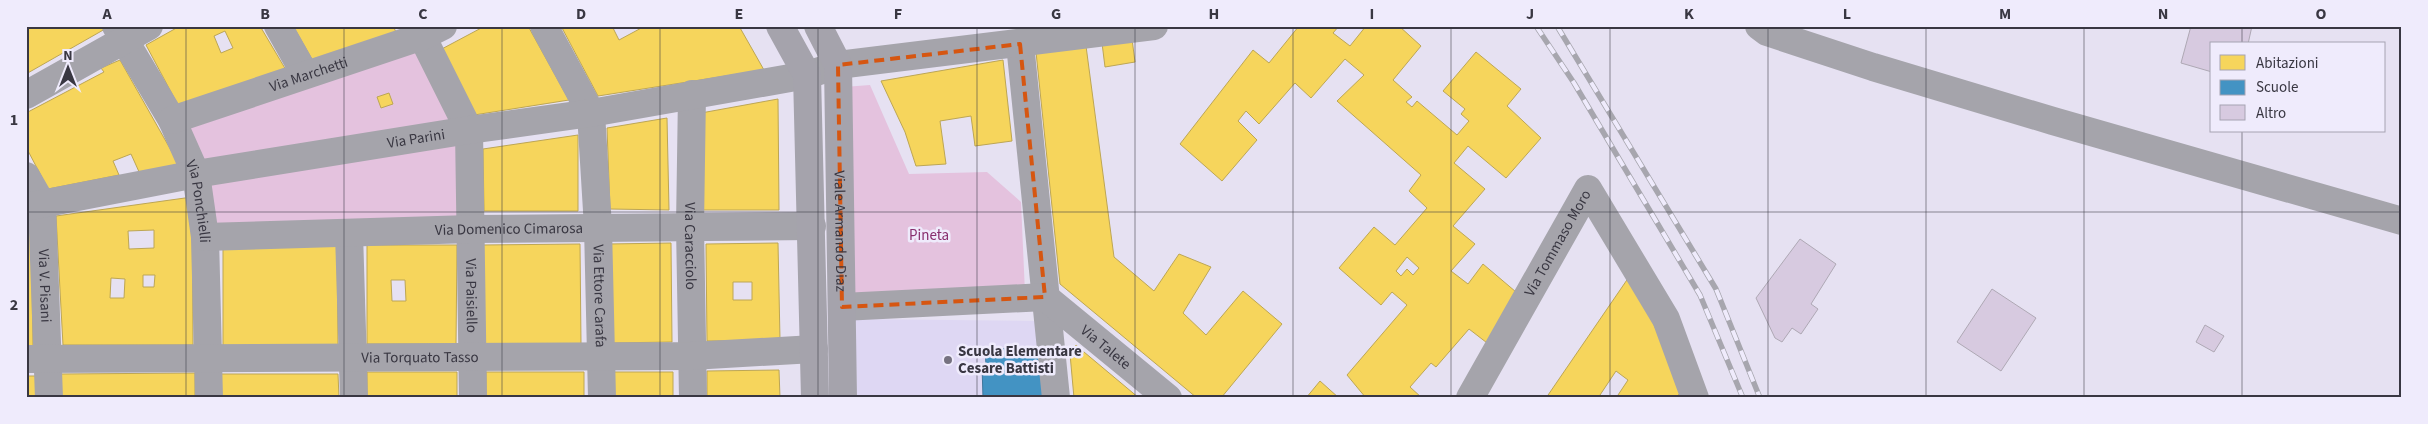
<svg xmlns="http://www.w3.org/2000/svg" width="2428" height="424" font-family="'Source Sans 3',sans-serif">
<rect width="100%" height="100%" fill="#e6e1f2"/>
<!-- built -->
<path fill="#ded7f3" d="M855,319L1035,321L1045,398H857Z"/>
<!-- green -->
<path fill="#e4c2de" d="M417,43L453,122L203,166L184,124Z
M870,85L909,174L987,172L1021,202L1025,293L851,300L844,87Z
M461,139V219L212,229L205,180Z"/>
<!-- homes -->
<path fill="#f6d55c" stroke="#bda654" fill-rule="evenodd" d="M26,26H103L105,29L26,74Z
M180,26H260L286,70L179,107L146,45ZM225,31L233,48L221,53L214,36Z
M293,26H393L397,34L313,61Z
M485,26H528L569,100L474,115L438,51Z
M561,26H612L619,40L645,26H739L764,70L598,96Z
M1299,26H1339L1333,33L1350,46L1366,26H1399L1421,46L1393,80L1412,97L1406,102L1412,107L1417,101L1457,135L1469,121L1461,114L1465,109L1443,91L1476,52L1521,89L1507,106L1541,138L1506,178L1468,146L1454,163L1485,189L1453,226L1475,244L1451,271L1468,284L1483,264L1529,303L1491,346L1469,329L1436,367L1431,363L1410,387L1422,398H1366L1347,375L1407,305L1392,292L1381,305L1339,268L1374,227L1395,245L1427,208L1409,191L1421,175L1337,101L1364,75L1345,59L1311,98L1295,83L1259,124L1246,111L1238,121L1257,140L1222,181L1180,144L1253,50L1269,63ZM1407,257L1419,268L1413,275L1407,269L1401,276L1396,271Z
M1132,39L1135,62L1105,67L1102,43Z
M1086,46L1114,257L1154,291L1179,254L1211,267L1183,313L1206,335L1243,291L1282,324L1221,398H1197L1060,284L1036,52Z
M120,60L181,168L140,174L131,154L113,161L119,175L48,189L26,147V113L104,72L101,68Z
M1003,60L1012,141L975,146L971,116L940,121L946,164L916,166L905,132L881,81Z
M389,93L393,104L381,108L377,97Z
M778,99L779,210H702L701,113Z
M667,118L669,210L610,209L607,128Z
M578,135V211H484L483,149Z
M192,197L193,345H63L56,216ZM154,230V248L129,249L128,231ZM143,275H155L154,287H143ZM111,278L125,279L124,298H110Z
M31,224L33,348H26V225Z
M671,243L672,342L610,343L609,244Z
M778,243L780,340L707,341L706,244ZM733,282H752V300H733Z
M580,244L581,344L484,345L483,245Z
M367,245H457L456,344H367ZM391,280H405L406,301H392Z
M223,246H337L338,346H223Z
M1631,274L1683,389L1676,398H1616L1628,380L1616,371L1598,398H1546Z
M1076,345L1084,352L1139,398H1074L1070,354Z
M779,370L780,398H707V371Z
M367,372H457V398H367Z
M486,372H584V398H486Z
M611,372H673V398H611Z
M195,373V398H61V374Z
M220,374H338L339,398H220Z
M26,376H36V398H26Z
M1320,381L1339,398H1306Z"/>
<!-- schools -->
<path fill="#4393c3" stroke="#40779c" d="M1042,348L1047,398H983L982,365H986L985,349Z"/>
<!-- building -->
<path fill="#d7cae0" stroke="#aea8b4" d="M2191,26H2252L2248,44H2212V72L2181,63Z
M1800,239L1836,264L1811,304L1818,309L1801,334L1792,328L1782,342L1775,338L1756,298Z
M1992,289L2036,318L2001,371L1957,342Z
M2205,325L2224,336L2214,352L2196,342Z"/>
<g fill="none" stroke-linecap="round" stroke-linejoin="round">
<!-- minor -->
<g stroke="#a5a4ab" stroke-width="28">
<path id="s1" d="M116,26L172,120L196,174L205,237L209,398"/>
<path d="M278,26L305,74"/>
<path id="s2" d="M417,26L469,130L473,398"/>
<path id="s3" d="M544,26L591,113L598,227L602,398"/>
<path d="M1759,26L1767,32L1873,67L2053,121L2402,221"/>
<path d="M1020,44L1056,398"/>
<path id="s4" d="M692,94L690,226L693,398"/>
<path d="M26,95L149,26"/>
<path id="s5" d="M172,120L423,36L443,26"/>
<path id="s6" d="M26,176L42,204L49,398"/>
<path id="s7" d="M26,207L196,174L469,130L591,113L807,75L838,65L1154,26"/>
<path d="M349,233L354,398"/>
<path id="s8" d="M205,237L471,229L812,226"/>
<path id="s9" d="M842,307L1045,297L1168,398"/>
<path id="s10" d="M26,359L691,356L814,349"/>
<path id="s11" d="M1470,398L1588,189L1666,319L1695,398"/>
</g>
<!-- secondary -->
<g stroke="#a5a3ac" stroke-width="28">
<path d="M780,26L807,75L815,398"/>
<path id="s12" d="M818,26L838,65L843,398"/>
</g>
<defs>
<path id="rail" d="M1536,26L1574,83L1700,295L1743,398
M1557,26L1716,289L1760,398"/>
</defs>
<!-- rail casing -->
<use href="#rail" stroke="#a7a6ae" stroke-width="5.5"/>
<!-- rail -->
<use href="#rail" stroke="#efebfc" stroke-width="4" stroke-dasharray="11" stroke-linecap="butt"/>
</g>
<!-- marked area -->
<path fill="none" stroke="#d65611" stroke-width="4" stroke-dasharray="10 6" stroke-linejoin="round" d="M1020,44L1045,297L842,307L838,65Z"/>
<!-- grid -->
<path fill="none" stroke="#393742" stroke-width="1" stroke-opacity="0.55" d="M186,26V398M344,26V398M502,26V398M660,26V398M818,26V398M977,26V398M1135,26V398M1293,26V398M1451,26V398M1610,26V398M1768,26V398M1926,26V398M2084,26V398M2242,26V44M2242,131V398M26,212H2402"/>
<!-- markers -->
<circle fill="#767280" stroke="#efebfc" stroke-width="2" cx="948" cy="360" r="5"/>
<g text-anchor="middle" stroke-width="5" stroke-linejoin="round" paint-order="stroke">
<!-- street labels -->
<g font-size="15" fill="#393742" stroke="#efebfc">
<text dy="5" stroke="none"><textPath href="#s5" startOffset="144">Via Marchetti</textPath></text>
<text dy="5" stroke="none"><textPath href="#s7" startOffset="396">Via Parini</textPath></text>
<text dy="5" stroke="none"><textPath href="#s1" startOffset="196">Via Ponchielli</textPath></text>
<text dy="5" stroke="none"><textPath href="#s8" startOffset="304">Via Domenico Cimarosa</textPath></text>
<text dy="5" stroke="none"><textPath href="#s12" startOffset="210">Viale Armando Diaz</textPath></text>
<text dy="5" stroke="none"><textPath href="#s4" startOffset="152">Via Caracciolo</textPath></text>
<text dy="5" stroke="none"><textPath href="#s11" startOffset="178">Via Tommaso Moro</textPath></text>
<text dy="5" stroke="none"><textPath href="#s6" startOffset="114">Via V. Pisani</textPath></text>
<text dy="5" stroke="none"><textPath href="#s2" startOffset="282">Via Paisiello</textPath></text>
<text dy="5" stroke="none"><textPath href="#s3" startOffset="282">Via Ettore Carafa</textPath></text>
<text dy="5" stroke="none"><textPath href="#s9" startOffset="282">Via Talete</textPath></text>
<text dy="5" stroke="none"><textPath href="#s10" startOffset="394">Via Torquato Tasso</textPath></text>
</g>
<!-- park labels -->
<g font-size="15" fill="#882e6e" stroke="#efebfc">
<text x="929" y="240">Pineta</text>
</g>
<!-- poi labels -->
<g font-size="15" font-weight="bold" fill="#393742" stroke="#efebfc" text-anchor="start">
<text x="958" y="356">Scuola Elementare<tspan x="958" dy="17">Cesare Battisti</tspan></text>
</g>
</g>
<!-- border -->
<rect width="2428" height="424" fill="none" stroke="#efebfc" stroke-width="55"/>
<!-- legend -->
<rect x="2210" y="42" width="175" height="90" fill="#efebfc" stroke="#a6a3b2"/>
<rect x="2220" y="55" width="25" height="15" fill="#f6d55c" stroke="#a6a3b2"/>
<text x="2256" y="68" font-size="15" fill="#393742">Abitazioni</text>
<rect x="2220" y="80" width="25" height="15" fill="#4393c3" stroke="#a6a3b2"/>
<text x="2256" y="92" font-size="15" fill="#393742">Scuole</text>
<rect x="2220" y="105" width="25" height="15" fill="#d7cae0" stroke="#a6a3b2"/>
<text x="2256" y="118" font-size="15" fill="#393742">Altro</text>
<!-- north arrow -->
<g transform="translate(68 68)" stroke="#efebfc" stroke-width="4" paint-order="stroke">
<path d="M0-4L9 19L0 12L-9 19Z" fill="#393742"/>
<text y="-8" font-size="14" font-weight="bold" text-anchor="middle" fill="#393742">N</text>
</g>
<rect x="28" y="28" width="2372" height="368" fill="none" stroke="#393742" stroke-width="2"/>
<g font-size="16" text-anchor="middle" font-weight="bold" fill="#393742">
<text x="107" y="19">A</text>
<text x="265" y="19">B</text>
<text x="423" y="19">C</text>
<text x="581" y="19">D</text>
<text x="739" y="19">E</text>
<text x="898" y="19">F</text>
<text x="1056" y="19">G</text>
<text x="1214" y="19">H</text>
<text x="1372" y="19">I</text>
<text x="1530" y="19">J</text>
<text x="1689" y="19">K</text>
<text x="1847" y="19">L</text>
<text x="2005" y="19">M</text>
<text x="2163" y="19">N</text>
<text x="2321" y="19">O</text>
<text x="14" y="125">1</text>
<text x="14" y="310">2</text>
</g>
</svg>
